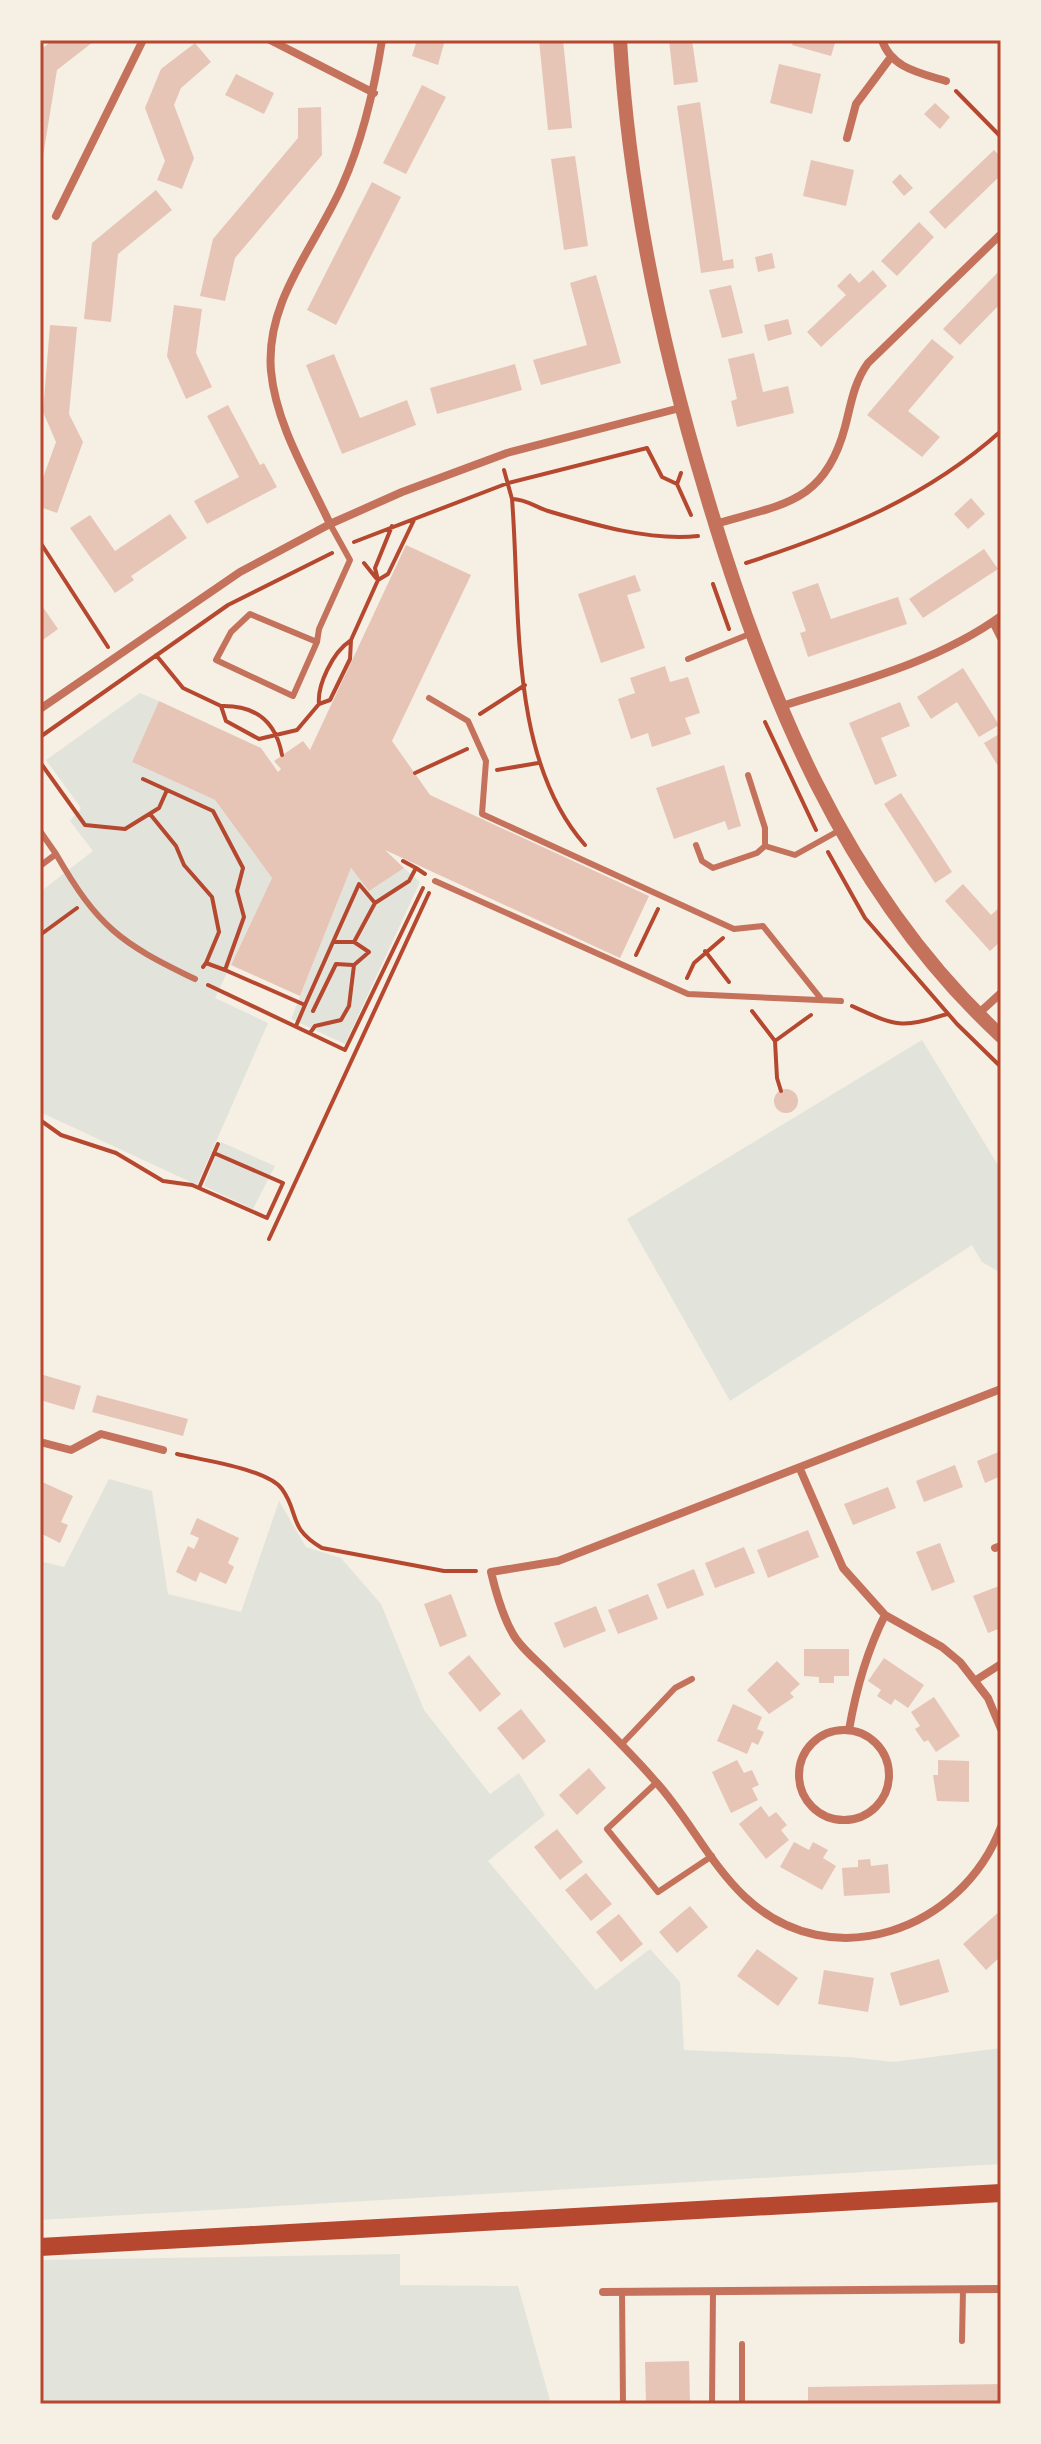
<svg xmlns="http://www.w3.org/2000/svg" width="1041" height="2444" font-family="Figtree,sans-serif">
<rect width="100%" height="100%" fill="#f6efe4"/>
<!-- green -->
<path fill="#e2e4dc" d="M140,693L159,701L132,762L215,800L272,878L215,998L268,1023L197,1185L40,1112V892L93,851L70,821L81,808L46,760Z
M351,868L369,890L404,868L420,882L345,1044L291,1019Z
M922,1040L1001,1170V1273L982,1262L972,1245L730,1401L627,1219Z
M221,1142L275,1166L253,1209L204,1186Z
M109,1479L152,1491L168,1594L241,1612L279,1501L306,1547L341,1558L381,1604L424,1710L490,1794L519,1773L545,1815L488,1861L596,1990L650,1949L680,1982L684,2050L849,2057L893,2062L1001,2048V2164L40,2220V1561L64,1567Z
M400,2254V2285L518,2286L551,2404H40V2260Z"/>
<!-- building -->
<path fill="#e6c5b7" d="M53,40L93,42L57,70L40,175V50Z
M417,40H445L438,65L412,56Z
M539,40H563L572,128L548,130Z
M669,40H692L698,82L674,85Z
M794,40H836L831,56L792,45Z
M195,43L211,62L181,88L174,105L194,158L182,189L157,180L165,161L145,108L161,69Z
M779,64L821,74L812,114L770,103Z
M236,74L274,93L264,114L225,95Z
M422,85L446,97L406,174L383,163Z
M700,102L723,261L733,259L734,268L701,273L677,106Z
M935,103L950,117L940,129L924,114Z
M321,107L322,155L235,258L225,301L200,296L213,239L298,138V108Z
M994,150L1001,157V175L945,229L929,212Z
M575,156L588,246L564,250L551,159Z
M811,160L854,170L846,206L803,196Z
M900,174L913,188L904,196L892,182Z
M372,182L401,197L336,325L307,310Z
M156,190L172,210L118,254L111,322L84,319L92,243Z
M919,222L934,237L897,276L881,261Z
M772,253L775,268L758,272L755,257Z
M1001,269V303L960,345L943,329Z
M873,270L887,286L821,347L807,332L846,295L837,286L850,273L859,283Z
M596,275L621,363L541,385L533,360L587,345L570,283Z
M731,285L743,333L722,338L709,290Z
M174,305L202,309L196,353L212,387L186,399L167,356Z
M788,319L792,334L768,341L764,325Z
M50,325L77,327L69,414L83,442L57,513L40,507V486L56,442L43,412Z
M932,339L954,357L908,411L940,437L922,457L867,415Z
M754,353L763,392L788,386L794,413L737,427L731,401L737,399L728,359Z
M334,354L360,418L407,400L416,425L342,454L306,365Z
M515,364L522,390L437,414L430,388Z
M228,405L260,465L264,463L277,487L207,524L194,501L239,477L207,416Z
M971,498L985,514L968,529L954,514Z
M170,514L187,538L131,576L134,580L115,593L70,528L90,515L115,551Z
M406,545L471,575L392,741L430,795L649,896L620,958L385,850L404,868L369,891L351,868L300,996L231,965L272,878L215,800L132,762L159,701L261,748L278,772L281,769L274,761L303,741L310,750Z
M984,549L998,569L923,618L909,599Z
M635,575L641,591L627,595L645,648L601,663L578,594Z
M818,583L831,619L898,597L907,624L808,657L800,633L806,631L792,592Z
M40,603L58,629L40,642Z
M665,666L670,682L688,677L700,713L685,718L691,734L652,747L648,733L631,739L618,699L635,693L630,678Z
M963,668L999,725L979,737L957,702L931,719L917,697Z
M900,702L910,726L881,738L897,776L875,785L849,723Z
M1001,733V771L984,743Z
M724,765L741,826L728,830L725,821L674,839L656,788Z
M901,793L952,872L935,883L884,804Z
M963,884L991,915L1001,906V941L990,951L945,901Z
M774 1101a12 12 0 1 1 24 0a12 12 0 1 1-24 0Z
M40,1374L81,1386L74,1410L40,1400Z
M97,1395L188,1419L183,1436L92,1412Z
M1001,1451V1476L985,1483L977,1461Z
M955,1465L963,1487L924,1502L916,1481Z
M40,1481L73,1496L61,1522L68,1525L60,1543L40,1533Z
M888,1487L896,1508L853,1525L844,1504Z
M197,1518L239,1538L228,1563L234,1567L226,1584L200,1572L196,1582L176,1572L188,1546L194,1549L199,1538L190,1534Z
M808,1530L819,1557L768,1578L757,1550Z
M940,1543L955,1582L932,1591L916,1552Z
M744,1547L755,1573L715,1588L705,1563Z
M694,1569L704,1595L667,1609L657,1584Z
M999,1586L1001,1628L988,1633L973,1596Z
M451,1594L467,1636L440,1647L424,1604Z
M648,1594L658,1619L618,1634L608,1610Z
M596,1606L606,1631L564,1648L554,1623Z
M804,1649H849V1676H834V1683H819V1677L804,1676Z
M469,1655L501,1694L480,1712L448,1673Z
M884,1658L924,1685L908,1708L895,1699L891,1705L877,1696L881,1690L868,1681Z
M777,1661L800,1684L790,1693L794,1697L769,1714L747,1690Z
M934,1697L960,1736L936,1752L928,1740L924,1742L919,1735L915,1729L920,1726L911,1712Z
M733,1704L762,1717L757,1729L764,1732L758,1745L752,1742L747,1754L717,1741Z
M521,1709L546,1741L523,1760L497,1728Z
M737,1760L744,1773L752,1770L759,1785L752,1788L758,1800L731,1813L712,1772Z
M938,1760L969,1761V1802L937,1801L933,1775H938Z
M589,1768L606,1788L577,1815L559,1795Z
M761,1806L769,1817L776,1812L787,1825L781,1830L789,1840L766,1859L739,1824Z
M557,1829L583,1862L560,1880L534,1847Z
M794,1842L809,1850L813,1842L828,1850L823,1858L836,1866L822,1890L780,1867Z
M870,1859L871,1866L888,1864L890,1893L844,1896L842,1868L858,1867V1860Z
M586,1873L612,1904L591,1921L565,1890Z
M690,1906L708,1927L677,1953L659,1932Z
M1001,1910V1956L986,1970L963,1944Z
M619,1914L643,1944L621,1962L596,1932Z
M757,1949L798,1978L778,2006L737,1976Z
M939,1959L949,1992L900,2006L890,1973Z
M824,1970L874,1978L868,2012L818,2004Z
M689,2361L690,2404H646L645,2362Z
M1001,2384V2404H808V2387Z"/>
<g fill="none" stroke-linecap="round" stroke-linejoin="round">
<!-- path -->
<path stroke="#b5482f" stroke-width="4" d="M956,91L1001,137
M504,470L512,499C521,610 508,758 585,845
M681,473L677,484L691,515
M512,499C526,499 535,507 548,511C595,525 649,541 698,536
M40,542L108,647
M354,542L508,483L647,448L662,477L677,484
M364,563L376,578
M746,563C841,532 926,498 1001,431
M378,580L375,568L392,526
M713,584L729,629
M156,655L183,688L221,706L226,721L259,739L297,730L319,704L330,700L350,659L351,640L378,580L388,574L414,520
M319,704C317,685 333,652 350,641
M221,706C256,705 276,722 282,755
M480,714L525,685
M765,722L816,830
M40,737L228,605L332,553
M40,762L85,825L125,829L159,808L167,790
M497,770L538,763
M415,773L467,749
M143,779L213,811L243,868L237,891L244,917L225,970L206,963L203,967
M150,814L176,846L184,865L212,897L219,932L206,963
M828,852L865,918L957,1024L1001,1067
M403,861L416,868
M40,935L77,908
M333,942L359,884L375,903
M705,951L729,982
M636,955L658,909
M225,970L305,1005L296,1026
M687,978L694,963L723,938
M208,985L345,1050L423,888
M305,1005L333,942H354L375,903L409,881L416,868L425,874
M852,1006C896,1026 900,1029 947,1014
M313,1011L336,964L353,965
M752,1011L775,1041
M310,1033L315,1026L341,1020L349,1006L354,965L369,952L354,942
M781,1091L777,1078L775,1041L811,1015
M40,1120L61,1135L116,1153L163,1181L192,1185L267,1218L283,1183L214,1153
M199,1188L218,1144
M269,1239L429,893
M177,1454C202,1460 267,1469 282,1489C300,1514 287,1527 322,1548L444,1571H476"/>
<!-- service -->
<path stroke="#c5725c" stroke-width="6" d="M250,614L317,642L293,696L216,660L231,632Z
M317,642L319,629L350,560L330,524
M688,659L752,633
M429,698L468,721L486,761L482,814L734,929L763,926L822,1000
M748,775L765,828V846
M40,831L56,854L40,866
M696,845L702,861L713,868L757,853L765,846
M765,846L795,855L840,830
M56,854C98,927 120,943 195,979
M435,881L688,994L841,1001
M621,1745L675,1688L692,1679
M657,1782L607,1829L658,1892L712,1856
M622,2291L623,2404
M962,2341L963,2289
M712,2404L713,2291
M742,2404V2344"/>
<!-- minor -->
<path stroke="#c5725c" stroke-width="8" d="M270,40L374,93
M882,40C891,68 920,73 946,81
M847,138L856,104L891,57
M56,216L143,40
M330,524C308,476 276,425 271,371C265,301 315,247 342,186C363,139 374,91 382,40
M715,524C783,504 825,503 845,427C851,404 854,382 868,363L1001,234
M993,622L1001,638
M779,707C854,683 936,663 1001,616
M40,709L240,572L330,524L402,492L507,453L680,408
M978,1014L1001,993
M1001,1389L558,1561L491,1572C496,1593 502,1615 513,1634C521,1649 539,1662 550,1674C586,1709 623,1744 656,1782C688,1817 710,1864 745,1897C831,1978 962,1930 1001,1827
M40,1442L71,1450L101,1434L163,1450
M800,1469L843,1568L885,1615L942,1647L960,1662L988,1698L1001,1729
M995,1548L1001,1546
M976,1680L1001,1664
M849,1730C856,1689 867,1651 885,1615
M799 1775a45 45 0 1 1 90 0a45 45 0 1 1-90 0Z
M603,2292L1001,2289"/>
<!-- tertiary -->
<path stroke="#c5725c" stroke-width="14" d="M620,40C629,193 661,344 705,490C764,690 845,892 1001,1036"/>
<!-- trunk -->
<path stroke="#b5482f" stroke-width="18" d="M40,2247L1001,2193"/>
</g>
<!-- border -->
<rect width="1041" height="2444" fill="none" stroke="#f6efe4" stroke-width="84"/>
<rect x="42" y="42" width="957" height="2360" fill="none" stroke="#b5482f" stroke-width="3"/>
</svg>
